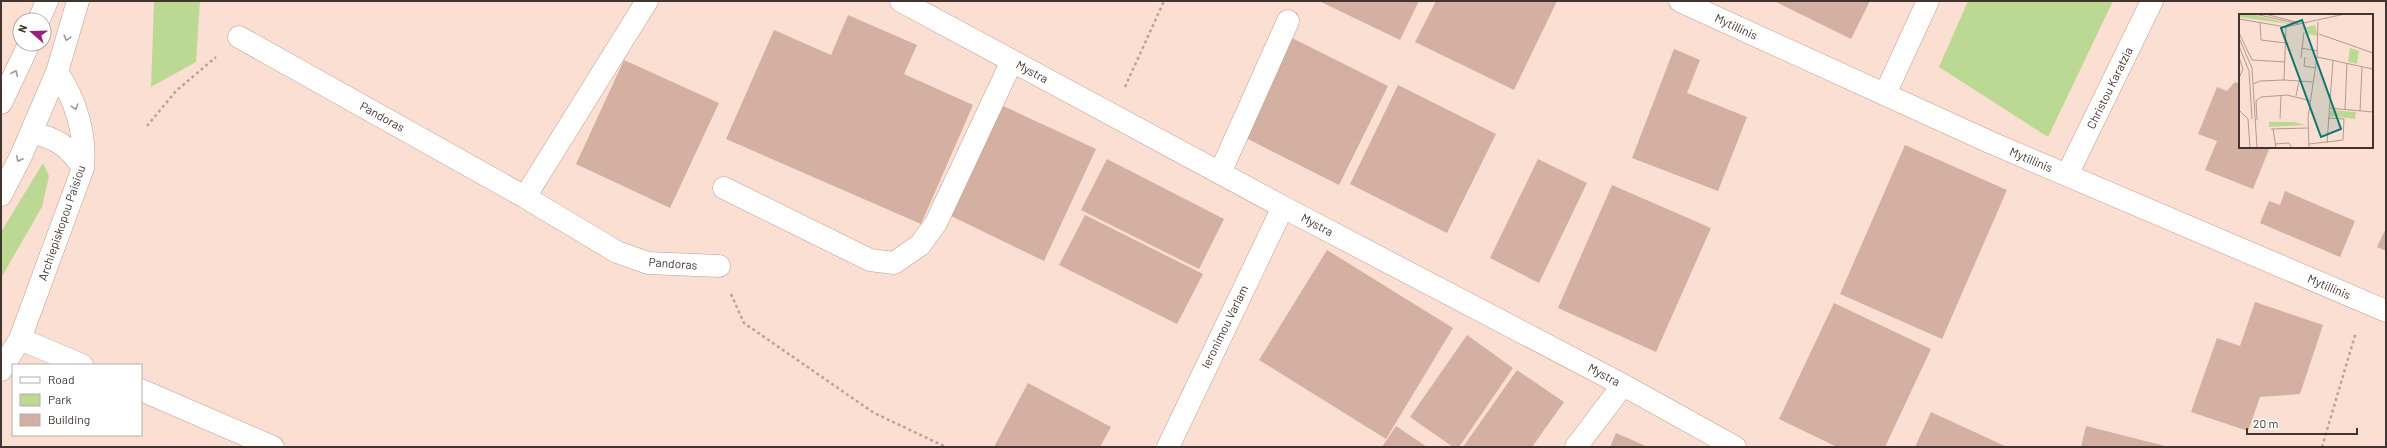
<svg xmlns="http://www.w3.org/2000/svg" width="2387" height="448" font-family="Barlow,sans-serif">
<rect width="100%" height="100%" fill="#fcdfd3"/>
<!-- green -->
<path fill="#bcd993" d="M154,1H200L196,62L151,87Z
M1968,1H2113L2048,137L1939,67Z
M43,163L49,176L42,207L1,278V232Z"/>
<!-- building -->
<path fill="#d3b0a1" d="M1319,1H1419L1400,40Z
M1436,1H1557L1514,90L1415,42Z
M1774,1H1870L1851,39Z
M848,15L917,45L904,74L973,105L921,224L726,139L774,30L831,55Z
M1290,37L1388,86L1339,185L1242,136Z
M1674,49L1700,60L1687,93L1747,117L1718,191L1632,158Z
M624,60L719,103L670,208L576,164Z
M2235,82L2240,84V147H2270L2253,189L2205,170L2217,141L2198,134L2217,87L2227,91Z
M1398,85L1496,134L1447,233L1350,184Z
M999,104L1096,149L1044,261L945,213Z
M1905,145L2007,190L1942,339L1840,294Z
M1107,159L1224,219L1199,269L1081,210Z
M1538,159L1587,183L1539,283L1490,258Z
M1612,185L1711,228L1656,352L1558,308Z
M2285,191L2355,221L2340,257L2260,223L2269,201L2280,205Z
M1085,215L1203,274L1177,324L1059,265Z
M2386,228V251L2377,247Z
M1327,250L1453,328L1386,439L1259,360Z
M2255,302L2323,325L2300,394L2260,397L2248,431L2191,412L2217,338L2240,346Z
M1834,303L1931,349L1885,447H1837L1779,419Z
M1467,335L1513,368L1459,447H1453L1410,417Z
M1517,370L1564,402L1532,447H1463Z
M1028,383L1111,427L1100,447H994Z
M1931,412L2007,447H1915Z
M1396,426L1427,447H1382Z
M2086,426L2165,446V447H2081Z
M1616,433L1648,447H1610Z"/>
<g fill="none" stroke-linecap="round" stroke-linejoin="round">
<defs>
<path id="minor" d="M901,1L1283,207L1623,385L1735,447
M1680,1L1994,144L2386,311
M39,20L47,1
M239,37L525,197L617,252L648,263L719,266
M1885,94L1928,1
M1,103L29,44
M31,133C55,137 70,147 83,168
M1220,173L1288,21
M2067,175L2152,1
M724,188L870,260L894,263L920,245L936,223L1012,61
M1,195L21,156L57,72L78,1
M525,197L647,1
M20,339L82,365
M1,370L20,339L83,168C86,134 76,100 57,72
M141,390L273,447
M1168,447L1283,207
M1576,447L1623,385"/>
</defs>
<!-- minor casing -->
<use href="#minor" stroke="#bf9d8e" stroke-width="23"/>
<!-- path -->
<path stroke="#bba399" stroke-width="2.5" stroke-dasharray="3 3" stroke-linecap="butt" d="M1125,87L1164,1
M147,126L176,91L216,57
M731,294L744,323L874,413L946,447
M2322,447L2356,332"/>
<!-- minor -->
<use href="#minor" stroke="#fff" stroke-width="22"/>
</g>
<!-- one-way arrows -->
<defs><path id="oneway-chevron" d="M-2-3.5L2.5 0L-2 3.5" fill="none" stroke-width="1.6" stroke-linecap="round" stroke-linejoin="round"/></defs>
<g stroke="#a09a96">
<use href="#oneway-chevron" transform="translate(67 38) rotate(106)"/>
<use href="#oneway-chevron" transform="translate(15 73) rotate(-65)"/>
<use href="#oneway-chevron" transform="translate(75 107) rotate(73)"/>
<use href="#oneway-chevron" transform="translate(19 159) rotate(116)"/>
</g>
<g text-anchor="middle" stroke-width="3.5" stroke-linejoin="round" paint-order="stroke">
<!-- street labels -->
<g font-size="12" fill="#42342e" stroke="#fff">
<text transform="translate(1736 27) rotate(25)" y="4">Mytillinis</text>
<text transform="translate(1032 72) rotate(28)" y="4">Mystra</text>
<text transform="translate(2110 88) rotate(-64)" y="4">Christou Karatzia</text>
<text transform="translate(382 117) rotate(29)" y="4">Pandoras</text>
<text transform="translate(2031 160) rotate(23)" y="4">Mytillinis</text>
<text transform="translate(62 223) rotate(-71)" y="4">Archiepiskopou Paisiou</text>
<text transform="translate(1317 225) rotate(28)" y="4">Mystra</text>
<text transform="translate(673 264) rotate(4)" y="4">Pandoras</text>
<text transform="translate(2329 287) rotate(23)" y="4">Mytillinis</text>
<text transform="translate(1225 327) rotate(-64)" y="4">Ieronimou Varlam</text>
<text transform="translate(1604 375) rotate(28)" y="4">Mystra</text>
</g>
</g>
<!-- overview -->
<g transform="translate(2239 14)">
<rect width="134" height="134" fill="#fcdfd3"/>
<path d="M0,0H12L56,11L0,3ZM76,11L79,22L69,20L68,15H61ZM111,34L120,37L118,50L109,48ZM92,96L117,98L116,105L90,102ZM30,108H55L67,111L30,113Z" fill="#bcd993"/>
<path fill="none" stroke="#b29b91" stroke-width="1" d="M16,0L60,10L106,0M26,0L57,8M0,5L47,13L60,10M21,8L22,26L47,29M0,19L13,46L46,48M80,20L134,39M0,24L13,54L18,134M0,32L10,57L13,105M62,34L79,37M0,43L4,55L0,64M66,43L65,52L77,54M78,43L134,55M62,44L65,18M45,66L47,13M14,70L21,67L45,66L74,68M57,82L60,67M90,94L134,98M106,95L108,49M0,96L9,105L11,134M121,97L123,53M41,105L42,81M18,106L17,87L22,83L48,81L72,87M32,115L69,114M34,115L37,134M88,129L94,46M36,130L50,129L53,134M70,130L104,126L105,105L89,104M70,134L69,104L78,43L79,8"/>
<path fill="#0f766e" fill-opacity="0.15" stroke="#0f766e" stroke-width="2" d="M63,6L102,115L82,123L42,14Z"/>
<rect width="134" height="134" fill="none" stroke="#42342e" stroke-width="2"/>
</g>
<!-- border -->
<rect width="2387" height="448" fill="none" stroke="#42342e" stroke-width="4"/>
<!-- legend -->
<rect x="12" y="364" width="130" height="72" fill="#ffffff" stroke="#b3aeab"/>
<rect x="20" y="377" width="20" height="6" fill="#ffffff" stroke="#b3aeab"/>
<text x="48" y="384" font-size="12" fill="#42342e">Road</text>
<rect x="20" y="394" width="20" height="12" fill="#bcd993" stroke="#b3aeab"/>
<text x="48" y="404" font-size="12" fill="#42342e">Park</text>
<rect x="20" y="414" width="20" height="12" fill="#d3b0a1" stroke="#b3aeab"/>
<text x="48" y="424" font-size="12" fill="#42342e">Building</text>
<!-- north arrow -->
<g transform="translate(32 32) rotate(290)"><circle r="19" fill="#ffffff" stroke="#b3aeab"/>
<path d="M0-3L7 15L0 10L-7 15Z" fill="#9a2078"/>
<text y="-6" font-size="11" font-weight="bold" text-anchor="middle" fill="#42342e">N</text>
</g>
<!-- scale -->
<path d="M2247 428v6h110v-6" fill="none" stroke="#42342e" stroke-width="2"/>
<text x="2253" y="428" font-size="12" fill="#42342e" stroke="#ffffff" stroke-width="3" paint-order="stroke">20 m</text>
</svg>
